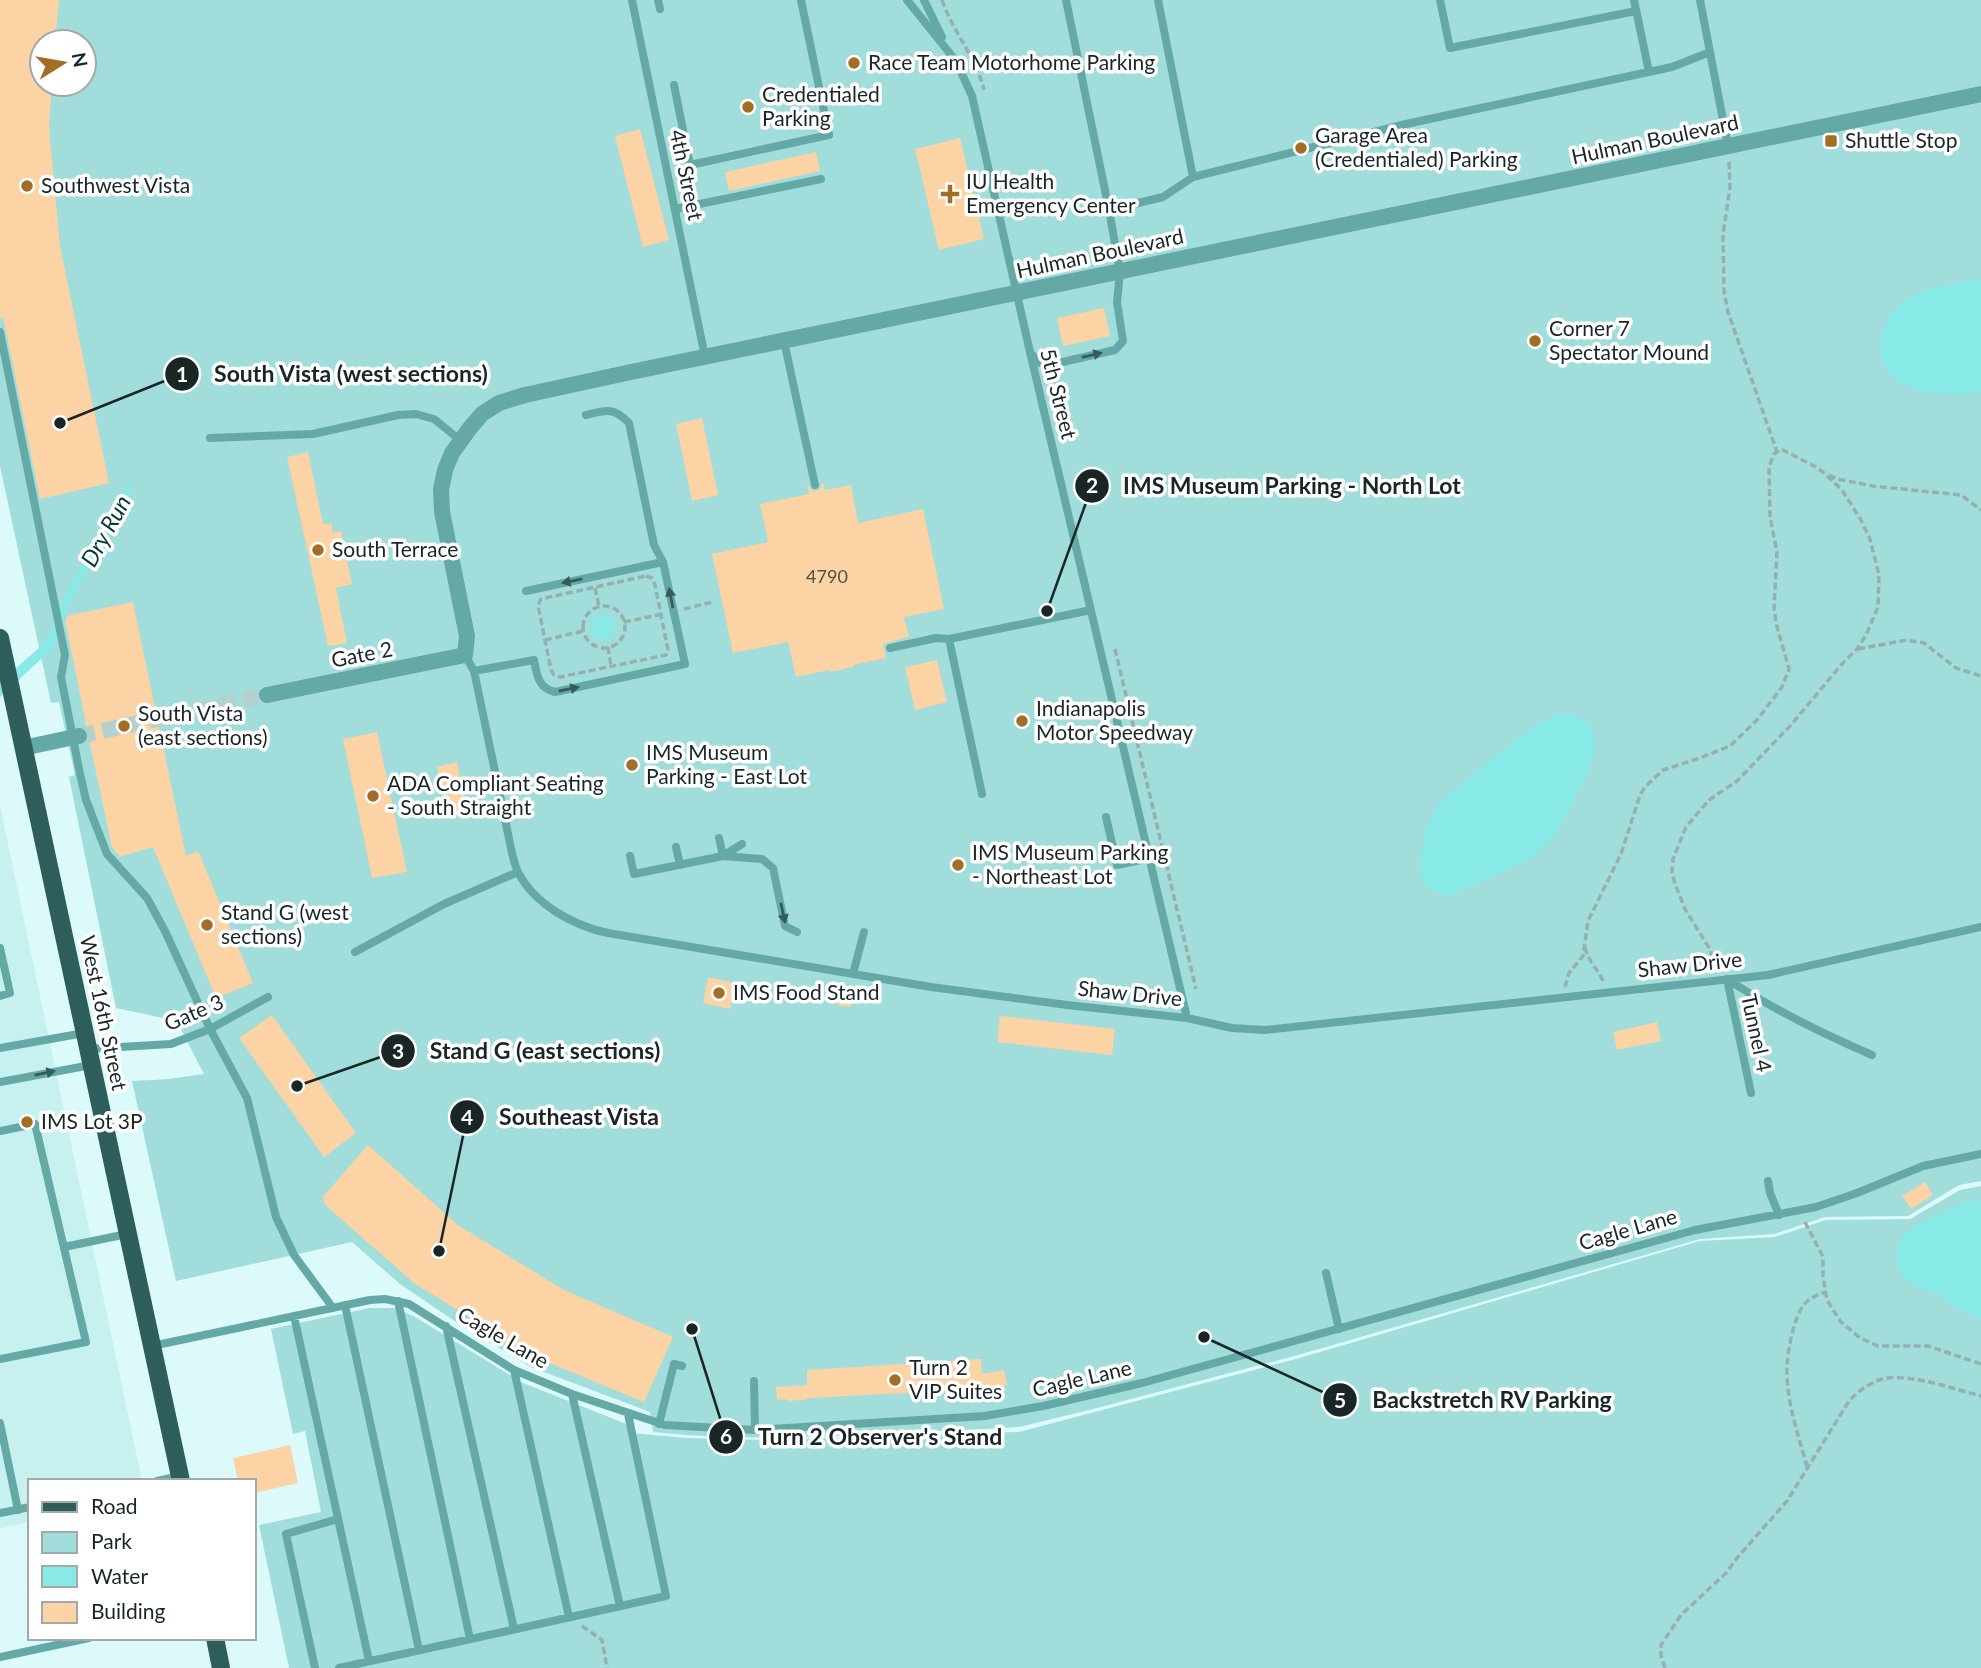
<svg xmlns="http://www.w3.org/2000/svg" width="1981" height="1668" font-family="Lato,sans-serif">
<rect width="100%" height="100%" fill="#dbfaf9"/>
<!-- built -->
<path fill="#c7f1ee" d="M0,806L142,1481H30V1522L0,1528Z"/>
<!-- green -->
<path fill="#a1ddda" fill-rule="evenodd" d="M0,0H1981V1181L1959,1185L1908,1216L1825,1217L1774,1234L1700,1239L1298,1355L1097,1408L1019,1427L984,1429C874,1433 763,1444 653,1432L650,1412L531,1367L456,1322L400,1284L352,1242L176,1281L132,1081L169,1079L204,1074L173,1014L163,1018L116,1008L69,777L75,775L59,702L51,703L0,466ZM42,42H84V84H42Z
M1981,1186V1668H289L259,1525L321,1512L305,1431L293,1434L271,1329L369,1308H396L415,1317L523,1383L629,1425L631,1433L687,1438L767,1440L1019,1432L1296,1359L1700,1241L1775,1237L1826,1220L1910,1219L1960,1190Z"/>
<!-- water -->
<path fill="#87eae6" d="M1981,279V392C1969,394 1933,396 1922,392C1913,388 1900,383 1893,377C1871,357 1880,322 1900,305C1921,287 1955,283 1981,279Z
M130,481L132,491L94,557L68,607L56,642L51,650L0,697V682L39,648L47,638L65,597L103,523Z
M591 627a12 12 0 1 1 24 0a12 12 0 1 1-24 0Z
M1572,714L1581,718L1590,726L1594,733L1595,747L1588,772L1556,834L1533,857L1459,892L1447,896C1440,893 1429,891 1424,883C1415,870 1426,825 1434,811C1442,798 1457,788 1469,778C1495,757 1521,732 1551,718C1558,714 1564,714 1572,714Z
M1971,1200L1981,1201V1319L1952,1306L1941,1295L1917,1287L1906,1279L1898,1267L1897,1246L1904,1234L1927,1220Z"/>
<!-- building -->
<path fill="#fbd3a5" d="M0,0H59L55,42H42V84H52L49,126L60,246L109,483L40,499L6,331L3,318H0Z
M640,129L669,240L643,247L615,136Z
M960,138L984,239L939,250L915,149Z
M816,152L820,171L729,191L725,172Z
M1104,308L1110,336L1063,346L1057,318Z
M702,418L718,495L692,501L676,424Z
M308,452L323,524L331,523L333,533L341,531L352,584L336,588L347,643L328,646L287,457Z
M824,483L825,490L851,485L858,523L923,509L944,609L904,617L909,637L883,644L886,658L853,665V667L830,672L829,670L796,677L788,642L733,653L712,554L768,542L760,504L809,494L807,486H809L812,491H817L821,488V484Z
M133,602L186,856L198,851L253,983L216,998L153,847L119,857L118,853H115L114,848H112L89,739L65,620L67,619L66,616Z
M937,660L947,702L915,710L905,667Z
M377,732L407,872L372,878L343,739Z
M457,762L467,812L448,816L437,767Z
M708,977L735,983L730,1009L703,1003Z
M839,988L854,990L851,1007L837,1005Z
M272,1015L356,1133L324,1157L239,1038Z
M1000,1016L1115,1029L1112,1055L997,1042Z
M1657,1022L1661,1041L1617,1050L1613,1032Z
M368,1145L459,1226L564,1290L673,1337L644,1402L530,1355L414,1283L333,1212L323,1202L325,1200L322,1198Z
M1925,1182L1933,1195L1911,1209L1902,1196Z
M981,1359L982,1374L1004,1370L1007,1385L984,1389L808,1398L805,1400L787,1401L786,1399L777,1400L776,1387L807,1385V1370Z
M290,1445L298,1483L254,1493V1481H238L233,1458Z"/>
<g fill="none" stroke-linecap="round" stroke-linejoin="round">
<!-- street-tunnel -->
<path stroke="#b4d0cf" stroke-width="16" stroke-dasharray="16 8" stroke-linecap="butt" d="M79,736L267,695"/>
<!-- path -->
<path stroke="#97b0af" stroke-width="3.5" stroke-dasharray="7 3.5" stroke-linecap="butt" d="M942,0C953,32 976,57 984,90
M1729,162L1730,188L1723,234L1724,291L1728,312L1777,452
M1829,475L1837,479L1873,486L1961,495L1981,510
M646,576L652,578L655,585L667,645L668,649L666,655L560,677L554,675L551,670L538,605L541,599Z
M595,588L599,606
M583 627a21 21 0 1 1 42 0a21 21 0 1 1-42 0Z
M684,609L713,602
M624,622L663,614
M545,640L583,631
M608,647L611,666
M1115,649L1196,989
M1858,649L1907,640L1924,643L1956,668L1981,676
M1585,947C1588,962 1599,970 1604,983
M1565,987L1569,973L1583,956L1588,921L1621,854L1640,795L1645,787L1663,770L1700,758L1730,746L1757,720L1782,687L1789,669L1776,623L1774,608L1777,552L1770,517L1769,467L1774,454L1781,449L1816,467L1824,473L1842,490L1861,520L1870,539L1879,575L1878,607L1866,635L1857,649L1842,664L1791,725L1737,781L1709,800L1686,827L1673,859L1672,872L1675,884L1685,909L1711,951L1713,969
M1805,1222L1823,1257V1277L1827,1300L1840,1321L1860,1338L1878,1346H1928L1981,1364
M1807,1467C1799,1437 1788,1407 1787,1375C1786,1358 1792,1326 1800,1311C1805,1300 1815,1295 1826,1292
M582,1626L602,1640L607,1668
M1665,1668L1661,1656V1645L1681,1615L1726,1573L1737,1558L1787,1501L1849,1401C1858,1391 1873,1380 1887,1378C1915,1375 1954,1389 1981,1396"/>
<!-- lane -->
<path stroke="#65a9a7" stroke-width="8" d="M632,0L705,357
M658,0L660,9
M907,0L956,61L972,96L1030,352L1187,1018
M924,0L942,37
M1066,0L1109,210
M1158,0L1193,177
M1440,0L1450,48L1636,11
M1634,0L1649,72
M1700,0L1728,146
M674,85L690,165L829,135L801,0
M675,209L821,179
M0,332L65,655L61,677L80,774L86,800L107,854L147,898L165,931L210,1029L247,1098L276,1217L294,1255L333,1308
M784,341L815,485
M1031,354L1042,364H1054L1115,350L1123,341L1117,302L1120,272L1109,210L1163,197L1193,177L1406,124L1672,67L1710,52
M210,438L313,434L398,415L416,414L434,419L460,440
M526,591L663,562
M949,639L982,794
M890,648L936,638L949,639L1091,610
M465,655L474,671L512,853C514,860 515,867 519,874C536,905 574,926 608,933L931,987L1067,1005L1187,1018L1232,1028L1265,1030L1768,975L1981,927
M474,671L534,660C537,675 538,688 555,692L685,664L663,562L654,545L629,423C614,407 606,410 586,415
M1106,817L1117,865L1150,858
M719,838L723,856L742,844
M676,847L680,865
M630,856L634,874L723,856L762,859L773,868L785,926L797,932
M0,948L10,993L0,996
M355,952L444,904L518,872
M853,974L864,932
M1727,979C1774,1010 1821,1033 1872,1055
M1727,979L1751,1093
M0,1048L84,1033
M87,1049L171,1044L210,1029L268,997
M0,1082L91,1065
M0,1131L35,1124L86,1342L0,1359
M1768,1181L1770,1193L1779,1215
M64,1247L127,1234
M1326,1273L1339,1329
M398,1301L470,1639
M345,1305L419,1650
M294,1316L369,1661
M446,1326L514,1629
M152,1346L370,1300L385,1299L409,1304L514,1370L572,1394L665,1425L755,1430L985,1416L1043,1406L1142,1383L1695,1230L1816,1207L1857,1193L1923,1166L1981,1154
M514,1370L569,1617
M754,1381L755,1430
M572,1394L620,1606
M0,1423L18,1510
M659,1424L674,1364L682,1366
M157,1481L180,1476
M0,1513L30,1507
M0,1657L89,1638
M315,1668L286,1534L338,1519
M339,1668L666,1596L628,1414"/>
<!-- street -->
<path stroke="#65a9a7" stroke-width="16" d="M267,695L465,655L467,636L442,512L441,489L445,470L452,453L470,428L482,414L499,403L525,395L631,372L1981,94
M23,748L79,736"/>
<!-- primary -->
<path stroke="#2e5e5c" stroke-width="18" d="M0,638L181,1481
M215,1638L221,1668"/>
</g>
<!-- one-way arrows -->
<defs><path id="oneway-solid" d="M-6-.8H1V-3.2L6.5 0L1 3.2V.8H-6Z" transform="scale(1.75)"/></defs>
<g fill="#385a5a">
<use href="#oneway-solid" transform="translate(1092 355) rotate(-13)"/>
<use href="#oneway-solid" transform="translate(572 581) rotate(168)"/>
<use href="#oneway-solid" transform="translate(671 598) rotate(-101)"/>
<use href="#oneway-solid" transform="translate(569 689) rotate(-12)"/>
<use href="#oneway-solid" transform="translate(783 913) rotate(78)"/>
<use href="#oneway-solid" transform="translate(45 1073) rotate(-11)"/>
</g>
<!-- markers -->
<g fill="#a26e26" stroke="#fff" stroke-width="2.5">
<circle cx="854" cy="63" r="7"/>
<circle cx="748" cy="107" r="7"/>
<rect x="1824" y="134" width="14" height="14" rx="3.5"/>
<circle cx="1301" cy="148" r="7"/>
<circle cx="27" cy="186" r="7"/>
<path d="M946.5 183.5h7v7h7v7h-7v7h-7v-7h-7v-7h7z"/>
<circle cx="1535" cy="341" r="7"/>
<circle cx="318" cy="550" r="7"/>
<circle cx="1022" cy="721" r="7"/>
<circle cx="124" cy="726" r="7"/>
<circle cx="632" cy="765" r="7"/>
<circle cx="373" cy="796" r="7"/>
<circle cx="958" cy="865" r="7"/>
<circle cx="207" cy="925" r="7"/>
<circle cx="719" cy="993" r="7"/>
<circle cx="27" cy="1122" r="7"/>
<circle cx="895" cy="1380" r="7"/>
</g>
<g text-anchor="middle" stroke-width="7" stroke-linejoin="round" paint-order="stroke">
<!-- number labels -->
<g font-size="18" fill="#525146">
<text x="827" y="583">4790</text>
</g>
<!-- poi labels -->
<g font-size="21" fill="#1a2626" stroke="#fff" text-anchor="start">
<text x="868" y="70">Race Team Motorhome Parking</text>
<text x="762" y="102">Credentialed<tspan x="762" dy="24">Parking</tspan></text>
<text x="1315" y="143">Garage Area<tspan x="1315" dy="24">(Credentialed) Parking</tspan></text>
<text x="1845" y="148">Shuttle Stop</text>
<text x="966" y="189">IU Health<tspan x="966" dy="24">Emergency Center</tspan></text>
<text x="41" y="193">Southwest Vista</text>
<text x="1549" y="336">Corner 7<tspan x="1549" dy="24">Spectator Mound</tspan></text>
<text x="332" y="557">South Terrace</text>
<text x="1036" y="716">Indianapolis<tspan x="1036" dy="24">Motor Speedway</tspan></text>
<text x="138" y="721">South Vista<tspan x="138" dy="24">(east sections)</tspan></text>
<text x="646" y="760">IMS Museum<tspan x="646" dy="24">Parking - East Lot</tspan></text>
<text x="387" y="791">ADA Compliant Seating<tspan x="387" dy="24">- South Straight</tspan></text>
<text x="972" y="860">IMS Museum Parking<tspan x="972" dy="24">- Northeast Lot</tspan></text>
<text x="221" y="920">Stand G (west<tspan x="221" dy="24">sections)</tspan></text>
<text x="733" y="1000">IMS Food Stand</text>
<text x="41" y="1129">IMS Lot 3P</text>
<text x="909" y="1375">Turn 2<tspan x="909" dy="24">VIP Suites</tspan></text>
</g>
<!-- street labels -->
<g font-size="21" fill="#1a2626" stroke="#fff">
<text transform="translate(1655 140) rotate(-12)" y="7">Hulman Boulevard</text>
<text transform="translate(686 175) rotate(78)" y="7">4th Street</text>
<text transform="translate(1100 254) rotate(-12)" y="7">Hulman Boulevard</text>
<text transform="translate(1058 394) rotate(76)" y="7">5th Street</text>
<text transform="translate(362 655) rotate(-11)" y="7">Gate 2</text>
<text transform="translate(1690 965) rotate(-6)" y="7">Shaw Drive</text>
<text transform="translate(1130 994) rotate(6)" y="7">Shaw Drive</text>
<text transform="translate(103 1013) rotate(78)" y="7">West 16th Street</text>
<text transform="translate(194 1013) rotate(-23)" y="7">Gate 3</text>
<text transform="translate(1756 1033) rotate(78)" y="7">Tunnel 4</text>
<text transform="translate(1628 1230) rotate(-16)" y="7">Cagle Lane</text>
<text transform="translate(503 1338) rotate(30)" y="7">Cagle Lane</text>
<text transform="translate(1082 1379) rotate(-13)" y="7">Cagle Lane</text>
</g>
<!-- water labels -->
<g font-size="23" font-style="italic" fill="#083938" stroke="#fff">
<text transform="translate(106 531) rotate(-61)" y="8">Dry Run</text>
</g>
</g>
<!-- callouts -->
<path fill="none" stroke="#1a2626" stroke-width="2.5" d="M60 423L182 374M1047 611L1092 486M297 1086L398 1051M439 1251L467 1117M1204 1337L1340 1400M692 1329L726 1437"/>
<g fill="#1a2626" stroke="#fff" stroke-width="2.5">
<circle cx="60" cy="423" r="7"/>
<circle cx="1047" cy="611" r="7"/>
<circle cx="297" cy="1086" r="7"/>
<circle cx="439" cy="1251" r="7"/>
<circle cx="1204" cy="1337" r="7"/>
<circle cx="692" cy="1329" r="7"/>
<circle cx="182" cy="374" r="18"/>
<circle cx="1092" cy="486" r="18"/>
<circle cx="398" cy="1051" r="18"/>
<circle cx="467" cy="1117" r="18"/>
<circle cx="1340" cy="1400" r="18"/>
<circle cx="726" cy="1437" r="18"/>
</g>
<g font-size="21" text-anchor="middle" font-weight="bold" fill="#fff">
<text x="182" y="382">1</text>
<text x="1092" y="493">2</text>
<text x="398" y="1059">3</text>
<text x="467" y="1125">4</text>
<text x="1340" y="1408">5</text>
<text x="726" y="1444">6</text>
</g>
<g font-size="23" text-anchor="middle" font-weight="bold" fill="#1a2626" stroke="#fff" stroke-width="7" stroke-linejoin="round" paint-order="stroke">
<text x="351" y="382">South Vista (west sections)</text>
<text x="1292" y="494">IMS Museum Parking - North Lot</text>
<text x="545" y="1059">Stand G (east sections)</text>
<text x="579" y="1125">Southeast Vista</text>
<text x="1492" y="1408">Backstretch RV Parking</text>
<text x="880" y="1445">Turn 2 Observer's Stand</text>
</g>
<!-- legend -->
<rect x="28" y="1479" width="228" height="161" fill="#ffffff" stroke="#a3a8a8" stroke-width="2"/>
<rect x="42" y="1502" width="35" height="10" fill="#2e5e5c" stroke="#a3a8a8" stroke-width="2"/>
<text x="91" y="1514" font-size="21" fill="#1a2626">Road</text>
<rect x="42" y="1532" width="35" height="21" fill="#a1ddda" stroke="#a3a8a8" stroke-width="2"/>
<text x="91" y="1549" font-size="21" fill="#1a2626">Park</text>
<rect x="42" y="1566" width="35" height="21" fill="#87eae6" stroke="#a3a8a8" stroke-width="2"/>
<text x="91" y="1584" font-size="21" fill="#1a2626">Water</text>
<rect x="42" y="1602" width="35" height="21" fill="#fbd3a5" stroke="#a3a8a8" stroke-width="2"/>
<text x="91" y="1619" font-size="21" fill="#1a2626">Building</text>
<!-- north arrow -->
<g transform="translate(63 63) rotate(79)"><circle r="33" fill="#ffffff" stroke="#a3a8a8" stroke-width="2"/>
<path d="M0-5L12 26L0 18L-12 26Z" fill="#a26e26"/>
<text y="-10" font-size="19" font-weight="bold" text-anchor="middle" fill="#1a2626">N</text>
</g>
</svg>
